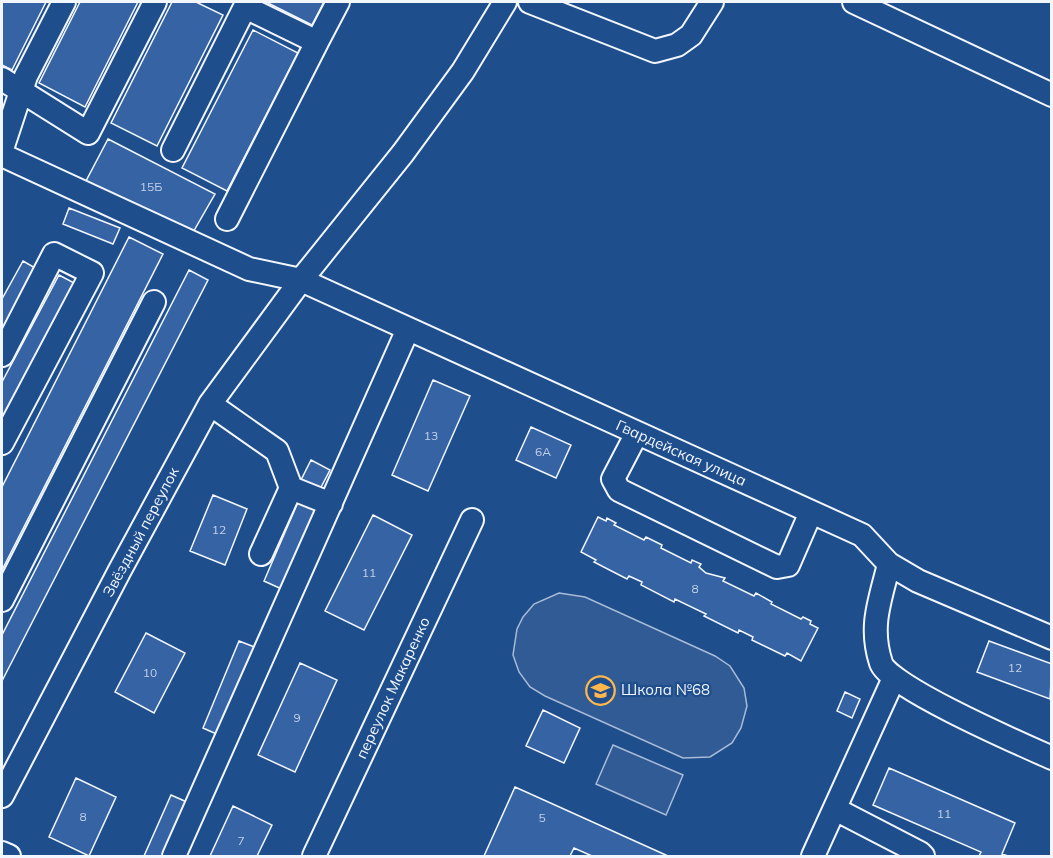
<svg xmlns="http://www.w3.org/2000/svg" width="1053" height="858" font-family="Mulish,sans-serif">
<rect width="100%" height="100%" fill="#1f4e8c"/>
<!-- built -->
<path fill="#305b95" stroke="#a8bbd7" stroke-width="1.5" d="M559,593L585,597L715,656L730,666L744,688L747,706L741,728L732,743L710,757L683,758L545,696L530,687L519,672L513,655L517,629L523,617L534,604Z
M613,745L683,775L666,815L596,784Z"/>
<!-- building -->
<path fill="#3563a3" stroke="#f2f6ff" stroke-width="1.5" d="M2,2H46L12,70L2,65Z
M80,2H138L85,107L39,83Z
M172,2H196L223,15L157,146L111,123Z
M266,2H324L312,25Z
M253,30L298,53L227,191L182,168Z
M108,139L215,194L192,234L86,181Z
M69,208L120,228L113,244L63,224Z
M129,237L163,254L2,570V487Z
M23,261L37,269L2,334V299Z
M189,270L208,280L2,681V635Z
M59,275L76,284L2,423V382Z
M433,380L470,396L428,491L392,475Z
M531,427L571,445L556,478L516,460Z
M311,460L330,470L319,491L300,482Z
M213,495L247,509L225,565L190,551Z
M298,502L320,511L286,591L264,581Z
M373,515L412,535L364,630L325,611Z
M598,517L606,521L607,518L616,523L614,525L644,540L646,537L662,545L661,548L691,563L692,560L701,564L699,567L706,573L725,578L723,581L754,596L756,593L772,602L771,604L801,619L803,617L811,621L810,624L818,628L801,661L787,653L785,656L752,640L753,637L739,630L738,633L704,616L706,614L675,599L674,602L641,585L642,582L629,576L627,579L594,562L596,560L581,552Z
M146,633L185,653L154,713L115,692Z
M239,641L257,648L221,736L203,728Z
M989,641L1052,664L1050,699L977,672Z
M300,663L337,680L295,772L258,755Z
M845,692L860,699L852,718L837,711Z
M543,710L580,728L564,763L526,746Z
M889,768L1015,823L1002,854L1008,856H979L981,852L873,805Z
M76,778L116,797L89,856L49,837Z
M515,787L668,856H592L574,848L570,856H484Z
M171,795L189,803L165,856H144Z
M233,806L272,825L257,856H210Z"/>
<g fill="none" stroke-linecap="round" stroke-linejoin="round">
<defs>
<path id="minor" d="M530,2L655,51L677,45L691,35L712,2
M854,2L1052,95
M2,79L88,133L155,2
M2,149L26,76L64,2
M173,150L245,7L317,42L338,2
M2,155L249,269L301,280L862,535L889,564L918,581L1052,638
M227,219L317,42
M2,355L54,254L92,273L2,443
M210,404L277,451L291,488L261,554
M637,433L613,479L619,490L777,567L788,565L811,512
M291,488L331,504
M889,564C880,601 869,626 881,663C889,687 1023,745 1052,758
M2,600L154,302
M2,796L120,570L210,404L301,280L403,153L463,71L505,2
M835,809L920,853L923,856
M2,853L9,856
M174,856L408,329
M314,856L472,520
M813,856L894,678"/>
</defs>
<!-- minor casing -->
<use href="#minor" stroke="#f2f6ff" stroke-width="26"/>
<!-- minor -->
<use href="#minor" stroke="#1f4e8c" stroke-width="22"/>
</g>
<!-- icons -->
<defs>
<symbol id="school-ring" viewBox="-11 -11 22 22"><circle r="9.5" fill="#1f4e8c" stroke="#ffb74d" stroke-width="1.5"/><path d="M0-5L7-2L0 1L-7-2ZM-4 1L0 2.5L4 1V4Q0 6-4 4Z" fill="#ffb74d"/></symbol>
</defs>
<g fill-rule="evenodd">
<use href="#school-ring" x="584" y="674" width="33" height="33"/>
</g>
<g text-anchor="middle" stroke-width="4.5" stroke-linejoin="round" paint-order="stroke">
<!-- number labels -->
<g font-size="12" fill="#c3d1e8">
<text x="151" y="191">15Б</text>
<text x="431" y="440">13</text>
<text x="543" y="456">6А</text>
<text x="219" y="534">12</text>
<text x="369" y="577">11</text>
<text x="695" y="593">8</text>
<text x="1015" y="672">12</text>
<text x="150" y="677">10</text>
<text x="297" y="722">9</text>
<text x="944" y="818">11</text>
<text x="83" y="821">8</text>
<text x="542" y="822">5</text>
<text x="241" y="845">7</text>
</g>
<!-- street labels -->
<g font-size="15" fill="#f2f6ff" stroke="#1f4e8c">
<text transform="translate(681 453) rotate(24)" y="5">Гвардейская улица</text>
<text transform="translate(141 532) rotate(-62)" y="5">Звёздный переулок</text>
<text transform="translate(393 688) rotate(-65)" y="5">переулок Макаренко</text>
</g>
<!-- poi labels -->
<g font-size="15" fill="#f2f6ff" stroke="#1f4e8c" text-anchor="start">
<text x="621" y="695">Школа №68</text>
</g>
</g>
<!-- border -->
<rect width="1053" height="858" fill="none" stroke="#f2f6ff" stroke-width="6"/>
</svg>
